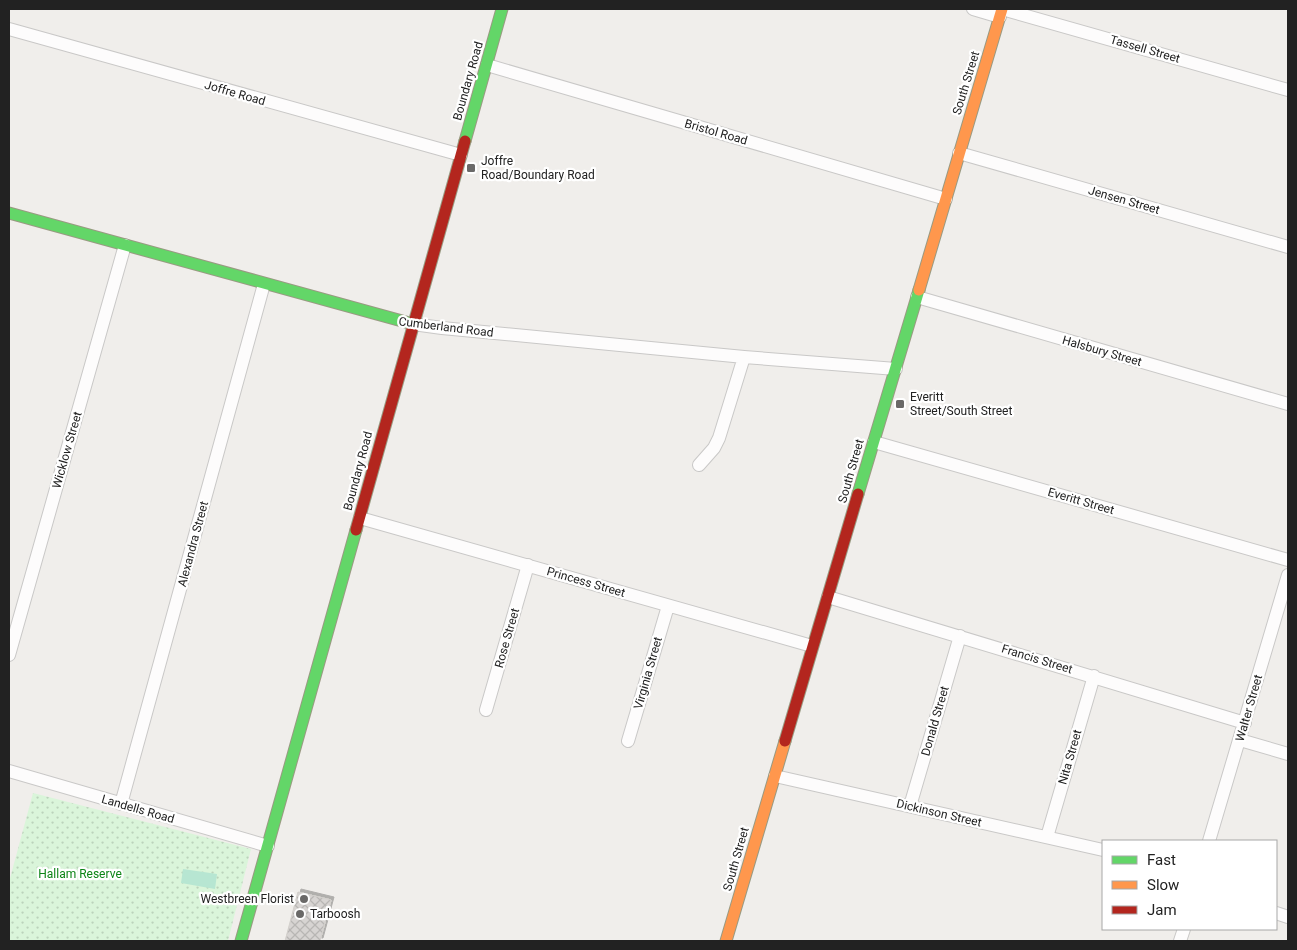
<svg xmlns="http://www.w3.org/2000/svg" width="1297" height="950" font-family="Roboto,sans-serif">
<defs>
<pattern id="park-dots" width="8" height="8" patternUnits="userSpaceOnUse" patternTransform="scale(1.25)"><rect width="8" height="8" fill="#daf5da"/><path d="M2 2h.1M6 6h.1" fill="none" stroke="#bbd2bb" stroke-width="1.8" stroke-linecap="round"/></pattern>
<pattern id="building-cross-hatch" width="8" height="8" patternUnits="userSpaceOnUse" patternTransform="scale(1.25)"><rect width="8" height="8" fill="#d7d4d2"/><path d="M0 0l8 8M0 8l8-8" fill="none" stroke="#b8b6b4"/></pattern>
<filter id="shadow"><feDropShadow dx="3" dy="-3" stdDeviation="0" flood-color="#0004"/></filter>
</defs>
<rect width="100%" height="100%" fill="#f0eeeb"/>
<!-- park -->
<path fill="url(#park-dots)" d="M33,793L251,849L228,941H9V882Z"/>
<!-- pitch -->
<path fill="#b7e6d2" d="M183,869L217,874L215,889L181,883Z"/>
<!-- building -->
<path fill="url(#building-cross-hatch)" stroke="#d3d0cc" filter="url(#shadow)" d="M298,892L331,900L320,941H285Z"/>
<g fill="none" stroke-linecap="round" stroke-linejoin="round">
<defs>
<path id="street" d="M973,9L1000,17
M1002,9L1288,90
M9,29L461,155
M487,65L946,199
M959,153L1288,247
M917,297L1288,404
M413,324L442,328L744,357L896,369
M874,442L1288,560
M699,465L714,448L719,438L744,357
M360,518L812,646
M828,597L1245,723
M9,655L125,245
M486,710L528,565
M1240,740L1288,754
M628,741L668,606
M9,771L268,846
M775,776L1103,850
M121,804L264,284
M910,806L960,636
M1047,837L1094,676
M1209,841L1288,575
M1276,913L1288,917
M1180,941L1184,929"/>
<path id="fast" d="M465,141L502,9
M9,213L413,324
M858,494L919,290
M241,941L356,530"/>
<path id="slow" d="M919,290L1002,9
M726,941L785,741"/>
<path id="jam" d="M356,530L465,141
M785,741L858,494"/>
</defs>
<!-- street casing -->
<use href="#street" stroke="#c9c8c7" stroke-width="14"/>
<!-- fast casing -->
<use href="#fast" stroke="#999a82" stroke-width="13"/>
<!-- slow casing -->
<use href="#slow" stroke="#999a82" stroke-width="13"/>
<!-- jam casing -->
<use href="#jam" stroke="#999a82" stroke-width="13"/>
<!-- street -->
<use href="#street" stroke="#fdfcfc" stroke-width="12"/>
<!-- fast -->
<use href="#fast" stroke="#63d668" stroke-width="11"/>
<!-- slow -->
<use href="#slow" stroke="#ff974d" stroke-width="11"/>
<!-- jam -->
<use href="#jam" stroke="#b3261e" stroke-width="11"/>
</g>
<!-- markers -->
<g fill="#6a6968" stroke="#fff" stroke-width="2">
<rect x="466" y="163" width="10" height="10" rx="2.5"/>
<rect x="895" y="399" width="10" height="10" rx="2.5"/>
<circle cx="304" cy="899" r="5"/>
<circle cx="300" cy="914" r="5"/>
</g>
<g text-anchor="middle" stroke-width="4.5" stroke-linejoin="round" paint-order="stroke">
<!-- street labels -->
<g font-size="12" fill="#222" stroke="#fff">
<text transform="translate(1145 49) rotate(16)" y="4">Tassell Street</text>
<text transform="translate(468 81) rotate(-74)" y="4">Boundary Road</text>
<text transform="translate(966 83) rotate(-73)" y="4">South Street</text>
<text transform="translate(235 93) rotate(16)" y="4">Joffre Road</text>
<text transform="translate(716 132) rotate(16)" y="4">Bristol Road</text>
<text transform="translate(1124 200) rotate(16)" y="4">Jensen Street</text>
<text transform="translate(446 327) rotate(7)" y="4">Cumberland Road</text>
<text transform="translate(1102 351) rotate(16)" y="4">Halsbury Street</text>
<text transform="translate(67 450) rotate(-74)" y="4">Wicklow Street</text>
<text transform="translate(358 471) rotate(-75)" y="4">Boundary Road</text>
<text transform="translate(851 471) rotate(-74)" y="4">South Street</text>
<text transform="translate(1081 501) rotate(16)" y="4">Everitt Street</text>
<text transform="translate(193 544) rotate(-75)" y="4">Alexandra Street</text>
<text transform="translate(586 582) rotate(16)" y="4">Princess Street</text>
<text transform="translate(507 638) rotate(-74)" y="4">Rose Street</text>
<text transform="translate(1037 659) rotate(17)" y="4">Francis Street</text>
<text transform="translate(648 673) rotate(-74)" y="4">Virginia Street</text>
<text transform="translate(1249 708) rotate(-74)" y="4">Walter Street</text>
<text transform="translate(935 721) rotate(-74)" y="4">Donald Street</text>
<text transform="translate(1070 757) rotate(-74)" y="4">Nita Street</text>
<text transform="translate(138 809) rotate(16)" y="4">Landells Road</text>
<text transform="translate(939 813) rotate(13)" y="4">Dickinson Street</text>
<text transform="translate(736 859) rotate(-74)" y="4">South Street</text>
</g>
<!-- poi labels -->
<g font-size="12" fill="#222" stroke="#fff" text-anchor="start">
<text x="481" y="165">Joffre<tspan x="481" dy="14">Road/Boundary Road</tspan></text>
<text x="910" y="401">Everitt<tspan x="910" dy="14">Street/South Street</tspan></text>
<text x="294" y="903" text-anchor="end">Westbreen Florist</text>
<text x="310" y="918">Tarboosh</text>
</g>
<!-- park labels -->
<g font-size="12" fill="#0c8416" stroke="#fff">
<text x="80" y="878">Hallam Reserve</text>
</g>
</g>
<!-- border -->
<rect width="1297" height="950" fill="none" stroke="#222222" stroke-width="20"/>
<!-- legend -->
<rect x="1102" y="840" width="175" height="90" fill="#ffffff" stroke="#a7a7a7"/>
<rect x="1112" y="856" width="25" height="8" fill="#63d668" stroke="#a7a7a7"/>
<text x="1147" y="865" font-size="15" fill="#222222">Fast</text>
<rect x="1112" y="881" width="25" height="8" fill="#ff974d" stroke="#a7a7a7"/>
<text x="1147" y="890" font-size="15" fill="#222222">Slow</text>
<rect x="1112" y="906" width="25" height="8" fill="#b3261e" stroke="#a7a7a7"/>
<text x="1147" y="915" font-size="15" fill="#222222">Jam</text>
</svg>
